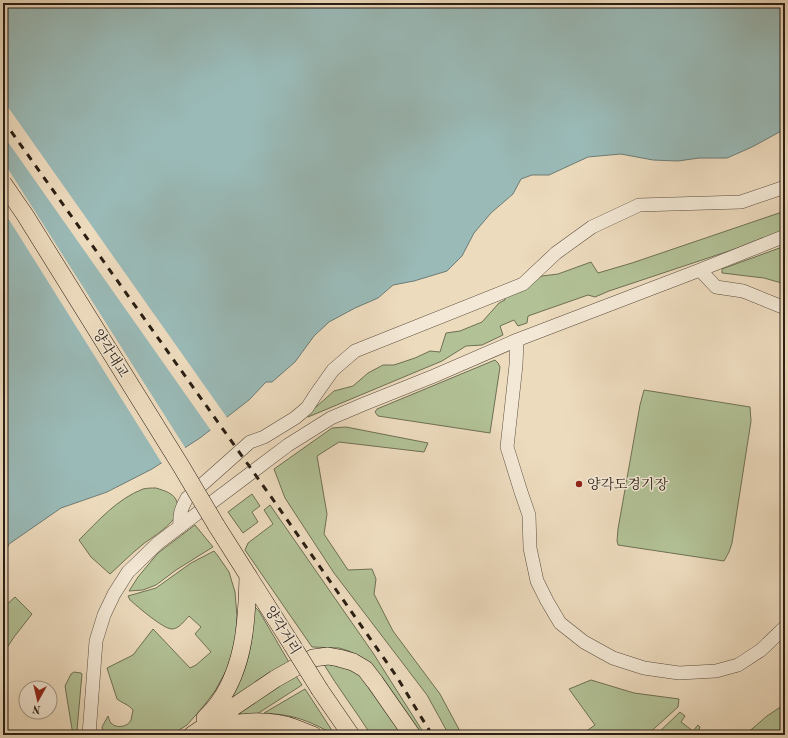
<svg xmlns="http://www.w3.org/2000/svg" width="788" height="738" font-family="'Old Standard TT','Noto Serif KR',serif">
<rect width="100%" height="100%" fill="#eddbbe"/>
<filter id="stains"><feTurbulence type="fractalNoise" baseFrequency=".005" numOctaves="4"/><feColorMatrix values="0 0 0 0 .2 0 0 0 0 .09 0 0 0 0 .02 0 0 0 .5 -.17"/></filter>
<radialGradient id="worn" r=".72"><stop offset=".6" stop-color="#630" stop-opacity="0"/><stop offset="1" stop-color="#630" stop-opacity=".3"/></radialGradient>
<!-- green -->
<path fill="#b2c196" stroke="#6e7054" d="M785,211V231L747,245L609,291L595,297L588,295L528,316L527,323L518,326L514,320L500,326L503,335L482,345L466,346L442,361L308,417L307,415L334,391L353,386L368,373L383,365H394L415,358L430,351L440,352L446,333L460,331L482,322L499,303L505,300L504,295L542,276L558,274L591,262L598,273L632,263Z
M785,246V284L764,278L722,273V269Z
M495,360L498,363L500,367L490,433L378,416L375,412L377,409Z
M644,390L750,407L751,421L732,543L729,552L724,561L618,545L617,541L618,529L640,405Z
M346,427L428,443L424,452L339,442L317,456L327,514L324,534L348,570L372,569L376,579L374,594L393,631L440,694L462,735H449L427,695L334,573L285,498L274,469L332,428Z
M156,488C165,491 174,493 177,502C184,520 153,536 142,545C131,554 121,564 110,574L91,557L79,540C98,521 117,499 143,489C147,488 152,488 156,488Z
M252,494L260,506L252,512L258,522L243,533L228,512Z
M270,505L373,653L425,735H420L371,664L359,656L349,651L339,648L312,647L245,550L248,543L273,524L264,510Z
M195,525L213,547L176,570L156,585L143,590L129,591L138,577L158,553Z
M214,551L218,556L229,572L235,592L237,617L235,644L227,669L215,691L202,708L187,725L171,735H104L102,727L108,716C109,718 109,721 111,723C116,729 128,727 131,720C132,717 132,713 133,710C128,704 122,703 117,699L107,668L133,655L153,629L190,668L196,665L211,652L195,634L201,627L189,616C185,620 179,629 172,629C163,629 137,606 130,600L128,596L156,588L191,563Z
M15,597L32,614L14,637L3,654V608Z
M254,606L259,611L290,664L233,699L232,697C236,687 242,678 245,668C252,648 253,627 254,606Z
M323,663L345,668L358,673L404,735H371C356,711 338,688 323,663Z
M74,672L81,673L82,674L77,730L76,732L74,733L72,729L65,686L71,674Z
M294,673L302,685L257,714L241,716L240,712Z
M591,680L634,693L679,699L678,707L647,735H581L595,725L569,689Z
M305,689L335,735C320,727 305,719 289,716C281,714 272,714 264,713Z
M785,704V735H745L767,716Z
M680,712L685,716L681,722L693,731L698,725L700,727L697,735H656Z
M261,729L277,731L291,735H261Z"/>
<!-- water -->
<path fill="#9abab7" stroke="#6d7c75" d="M3,3H785V129L752,147L727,158H699L678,161L653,160L621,154L588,157L549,175H532L521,179L513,194L491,213L474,233L462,256L447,271L414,281L393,285L378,298L355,308L329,322L314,336L295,362L272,382H266L249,400L200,438L152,469L107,492L61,508L9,544L3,558Z"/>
<!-- pier -->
<path fill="#eddbbe" d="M3,100L228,419L212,432L3,135Z
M3,161L186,449L163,465L3,210Z"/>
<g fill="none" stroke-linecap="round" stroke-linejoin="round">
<defs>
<path id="minor" d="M700,270L716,287L743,291L785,308
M517,340L516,365L507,447L521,492L529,515L530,548L537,581L547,601L560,623L584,642L613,658L644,668L679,673L716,671L738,665L761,650L785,627
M180,527C179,514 181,509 187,498L250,442L264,437L295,418L307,408L316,394L333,370L355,351L523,284L556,253L592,227L639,205L741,202L785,187
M89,735L96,641L104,615L114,594L128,572L158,543L288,445L331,418L364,404L434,376L517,340L700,270L785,236"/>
<path id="major" d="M216,525L292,645
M320,690L351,735
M205,718C210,713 215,708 219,702C245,665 247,619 248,575
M206,731C233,721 268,718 295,728C301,730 307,733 313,735
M192,735L275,679L298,666L313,658L328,656L339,658L353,662L365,669L375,682L412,735"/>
</defs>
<!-- minor casing -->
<use href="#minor" stroke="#5b4d3e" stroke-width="14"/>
<!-- major casing -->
<use href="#major" stroke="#2a1e13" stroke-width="18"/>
<!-- minor -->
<use href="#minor" stroke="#f3e8d5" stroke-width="13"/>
<!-- major -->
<use href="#major" stroke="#eddbbe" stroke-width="17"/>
<!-- rail -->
<path stroke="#2a1e13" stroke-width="3" stroke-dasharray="7 7" stroke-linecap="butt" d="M3,120L274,501L397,677L432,735"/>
<defs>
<path id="major-bridge" d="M3,183L25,215L181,466L216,525
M292,645L320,690"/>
</defs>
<!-- major-bridge casing -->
<use href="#major-bridge" stroke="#2a1e13" stroke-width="18" stroke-linecap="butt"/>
<!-- major-bridge -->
<use href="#major-bridge" stroke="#eddbbe" stroke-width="17"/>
</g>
<!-- markers -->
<circle fill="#8f2418" stroke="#f3e8d5" stroke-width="1.5" cx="579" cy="484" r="4"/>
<g text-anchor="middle" stroke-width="3" stroke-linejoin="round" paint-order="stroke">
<!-- street labels -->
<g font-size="14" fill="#2a1e13" stroke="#f3e8d5">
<text transform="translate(111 353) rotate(58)" y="5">양각대교</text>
<text transform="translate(283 630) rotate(58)" y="5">양각거리</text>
</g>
<!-- poi labels -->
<g font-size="14" fill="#2a1e13" stroke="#f3e8d5" text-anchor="start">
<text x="587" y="489">양각도경기장</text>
</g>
</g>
<!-- margin -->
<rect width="788" height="738" fill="none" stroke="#eddbbe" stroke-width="16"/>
<rect x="4" y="4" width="780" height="730" fill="none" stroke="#2a1e13" stroke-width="2"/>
<rect x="8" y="8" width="772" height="722" fill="none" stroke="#2a1e13"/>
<!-- north arrow -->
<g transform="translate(38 700) rotate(188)"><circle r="19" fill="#f3e8d5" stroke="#a39787"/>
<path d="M0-3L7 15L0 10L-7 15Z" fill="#8f2418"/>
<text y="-6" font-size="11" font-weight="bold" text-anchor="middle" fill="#2a1e13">N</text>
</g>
<rect width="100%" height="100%" filter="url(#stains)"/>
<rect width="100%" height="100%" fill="url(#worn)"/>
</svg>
